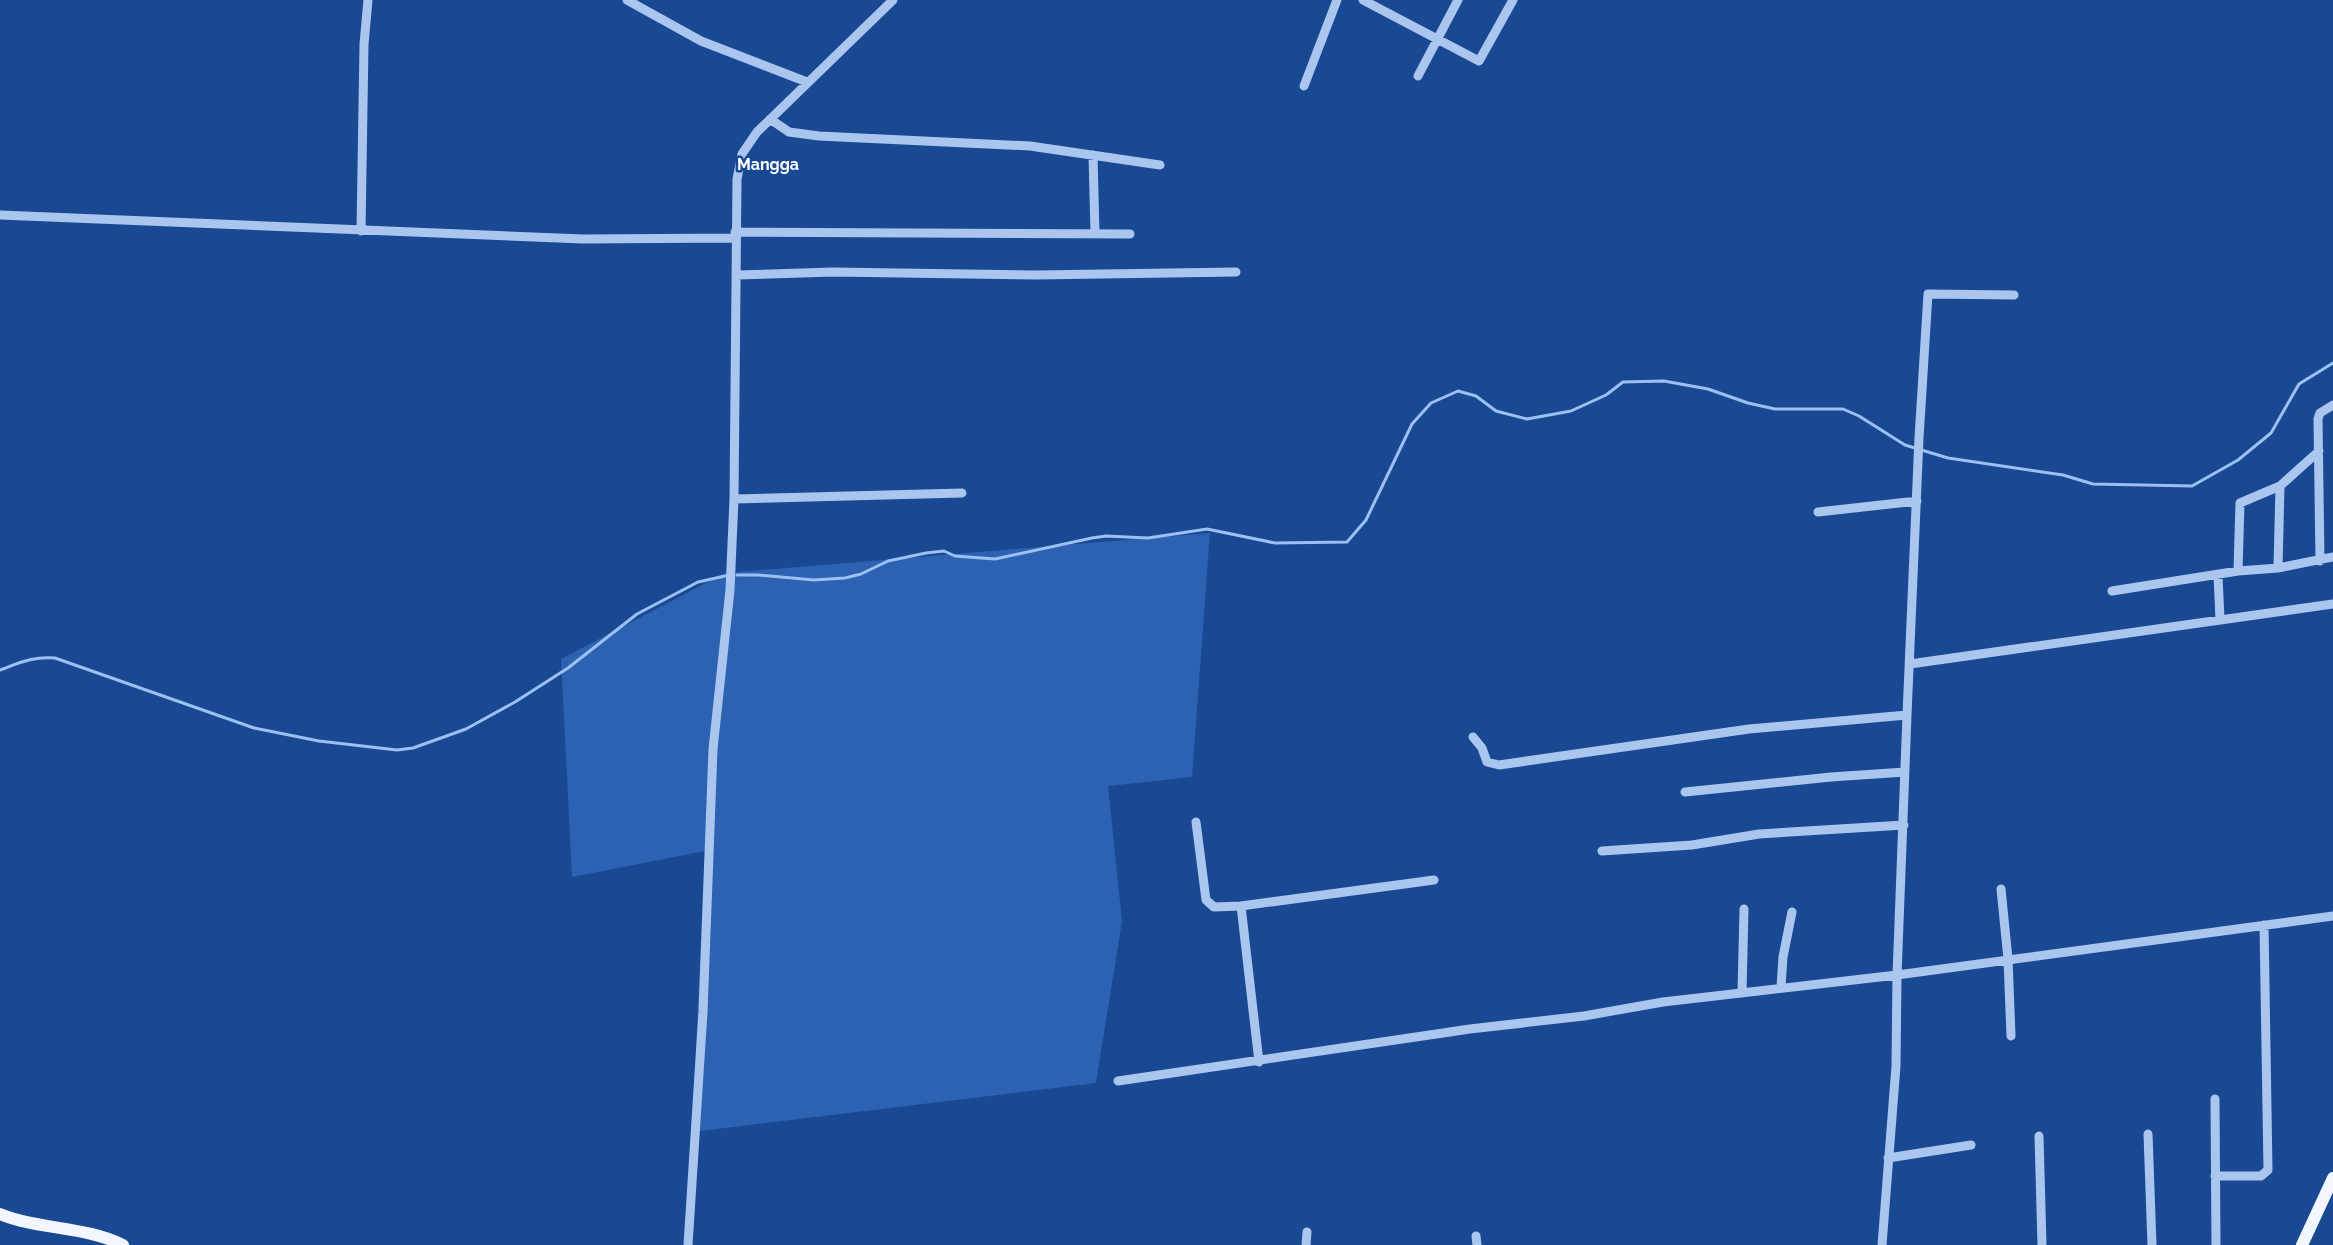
<svg xmlns="http://www.w3.org/2000/svg" width="2333" height="1245" font-family="Raleway,sans-serif">
<rect width="100%" height="100%" fill="#194993"/>
<!-- green -->
<path fill="#2c62b1" d="M1210,533L1192,777L1108,786L1122,921L1096,1083L692,1132L705,851L572,877L561,659L725,573Z"/>
<g fill="none" stroke-linecap="round" stroke-linejoin="round">
<!-- stream -->
<path stroke="#9cc0f2" stroke-width="3" d="M737,575H758L814,580L845,578L861,574L888,561L926,553L944,551L955,556L995,559L1092,538L1106,536L1148,538L1207,529L1275,543L1347,542L1366,520L1412,424L1431,403L1458,391L1476,396L1496,411L1527,419L1571,411L1606,395L1623,382L1664,381L1708,389L1748,403L1775,409H1843L1859,416L1905,445L1948,458L2063,475L2093,484L2192,486L2238,460L2271,433L2299,384L2333,363
M0,670C19,663 34,656 55,658L254,728L319,741L397,750L413,748L466,729L515,702L568,668L637,614L698,582L725,576"/>
<!-- minor -->
<path stroke="#aac6ef" stroke-width="9" d="M627,0L701,41L807,82
M1363,0L1479,61L1513,0
M1418,76L1458,0
M1304,86L1337,0
M770,119L789,132L819,136L1030,146L1160,165
M1093,155L1095,234
M0,215L583,239L735,238
M361,231L364,44L368,0
M735,232L1130,234
M736,275L833,272L1036,275L1236,272
M734,499L962,493
M1818,512L1917,501
M2320,561L2318,419L2320,413L2333,405
M2278,568L2280,486
M2238,571L2240,503L2280,486L2319,451
M2218,575L2220,620
M2112,591L2238,571L2278,568L2333,557
M1910,664L2333,604
M1473,737L1482,748L1487,762L1499,765L1749,729L1907,715
M1685,792L1831,777L1905,772
M1196,822L1206,900L1214,907L1241,906
M1602,851L1692,845L1759,834L1904,825
M2001,889L2008,959L2011,1036
M1781,987L1783,957L1792,912
M1742,993L1744,909
M1259,1062L1241,906L1434,880
M1118,1081L1470,1029L1584,1016L1663,1002L1897,975L2333,916
M2215,1099L2216,1245
M2148,1134L2152,1245
M2039,1136L2042,1245
M1888,1158L1971,1145
M2215,1176H2261L2268,1170L2264,925
M1476,1236L1477,1245
M688,1245L703,1012L713,749L730,590L734,499L737,179L742,154L757,132L893,0
M1306,1245L1307,1232
M1882,1245L1896,1066L1897,975L1907,715L1919,438L1928,294L2014,295"/>
<!-- major -->
<path stroke="#f2f6ff" stroke-width="12" d="M0,1214C39,1230 85,1226 123,1245
M2302,1245L2333,1178"/>
</g>
<g text-anchor="middle" stroke-width="5" stroke-linejoin="round" paint-order="stroke">
<!-- neighbourhood labels -->
<g font-size="16" font-weight="bold" fill="#fff" stroke="#194993">
<text x="768" y="170">Mangga</text>
</g>
</g>
</svg>
